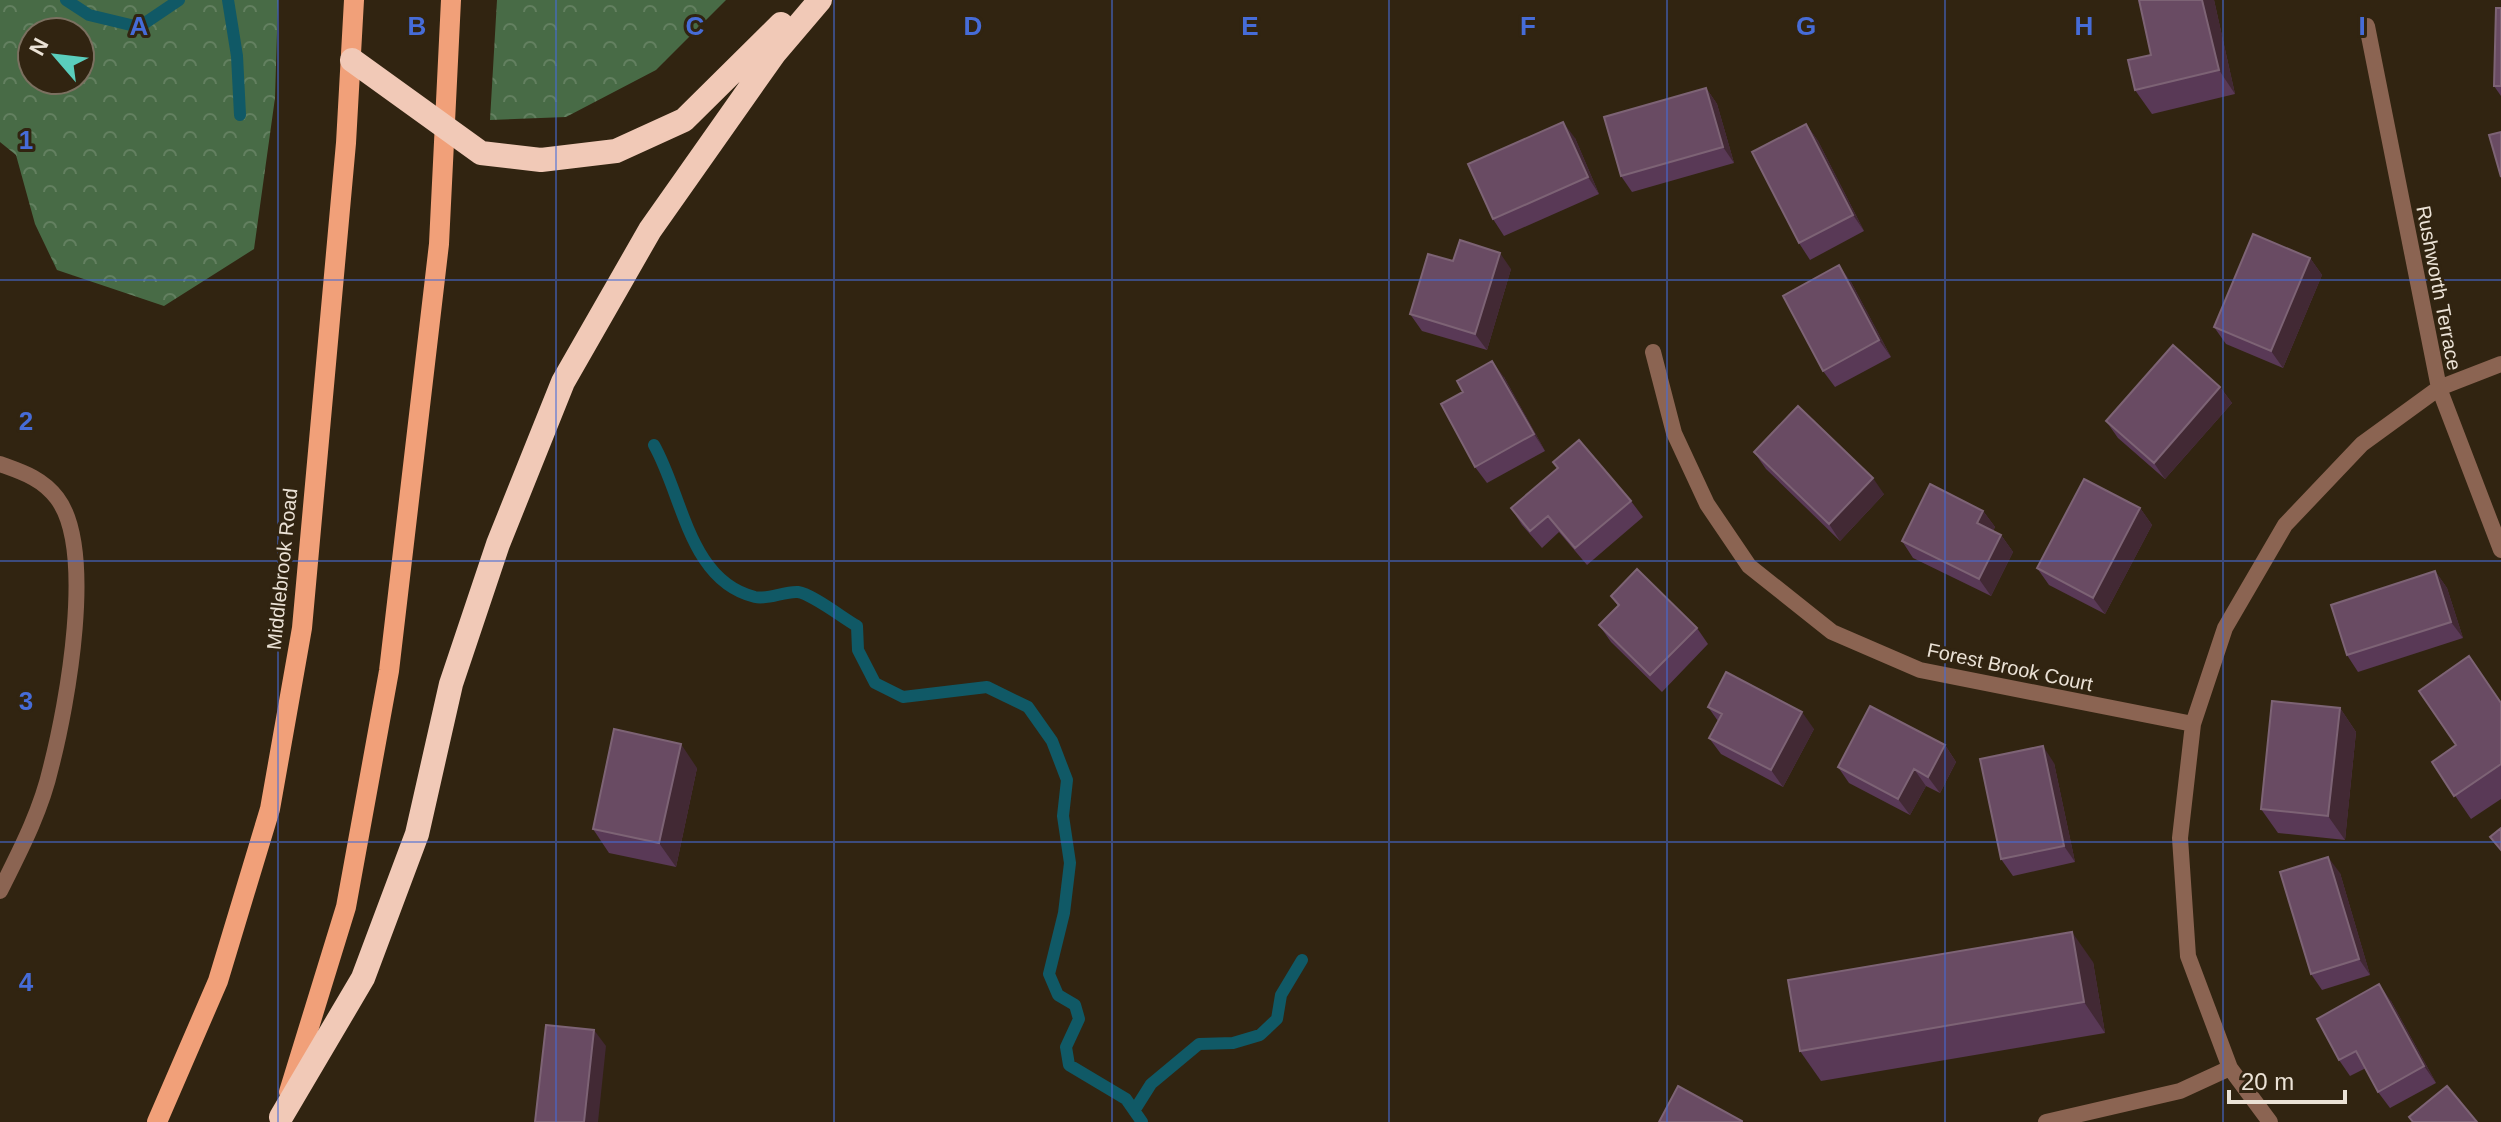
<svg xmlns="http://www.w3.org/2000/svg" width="2501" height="1122" font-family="Arial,sans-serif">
<defs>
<pattern id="forest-crowns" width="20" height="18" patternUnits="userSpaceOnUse" patternTransform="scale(2)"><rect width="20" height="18" fill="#486b46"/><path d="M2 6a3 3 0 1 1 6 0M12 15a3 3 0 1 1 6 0" fill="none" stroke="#638060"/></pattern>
</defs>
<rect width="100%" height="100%" fill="#312411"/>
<!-- forest -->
<path fill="url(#forest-crowns)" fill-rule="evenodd" d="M0,0H278L275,98L254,249L164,306L57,270L35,224L16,155L0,142ZM80,32V80H32V32Z
M497,0H726L656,70L566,117L490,120Z"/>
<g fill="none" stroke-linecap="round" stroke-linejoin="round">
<!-- stream -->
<path stroke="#105966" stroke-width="12" d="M66,0L89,15L139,27L179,0
M228,0L237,56L240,115
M654,445C683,496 689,581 755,597C769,600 784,591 798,592C812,594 843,618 857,626L858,650L875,683L903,697L987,687L1028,707L1052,741L1067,780L1063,816L1070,863L1064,913L1049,974L1058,995L1075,1005L1079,1019L1066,1047L1069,1065L1126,1099L1142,1122
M1134,1111L1151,1084L1199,1044L1233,1043L1260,1035L1277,1019L1281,995L1302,960"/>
<!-- service -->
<path stroke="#8b6452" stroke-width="16" d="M0,464C22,472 42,478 57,498C96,549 67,705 51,767C41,811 20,851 0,891"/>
<!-- minor -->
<path stroke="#8b6452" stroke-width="16" d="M2367,26L2439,388L2501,550
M1653,352L1674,433L1707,504L1749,566L1832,632L1920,670L2193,724
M2046,1122L2180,1091L2230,1068
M2270,1122L2230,1068L2188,956L2180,838L2193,724L2225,628L2285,525L2362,444L2439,388L2501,364"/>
<!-- primary -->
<path stroke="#f1a079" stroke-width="20" d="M289,1092L346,907L389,671L439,244L451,0
M157,1122L218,981L270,809L302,628L346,143L354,0"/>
<!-- motorway -->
<path stroke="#f1c9b7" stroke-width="24" d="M352,60L481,153L541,160L616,151L684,120L781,24
M281,1117L363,978L417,834L451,684L498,544L563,382L650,230L774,54L820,0"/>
</g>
<!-- wall -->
<path fill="#593956" d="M2214,0L2235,94L2152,114L2135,90L2151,55Z
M2501,8V96L2494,86Z
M1706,88L1717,104L1734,163L1632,192L1621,176Z
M1806,124L1818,141L1864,231L1810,260L1799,243Z
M1575,138L1599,194L1504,236L1493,219Z
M2310,258L2322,275L2283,368L2226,344L2214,327Z
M1453,261L1511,269L1487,350L1422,331L1410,314Z
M1851,282L1891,357L1835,387L1823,371Z
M1504,377L1545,451L1487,483L1475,467Z
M2220,387L2232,403L2165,479L2118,438L2106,421Z
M1754,452L1884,494L1840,541L1766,469Z
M1631,501L1643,517L1587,565L1559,532L1542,548L1522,525L1511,508Z
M2140,508L2152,525L2105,614L2049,585L2037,568Z
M1983,511L1995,527L1993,531L2001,535L2013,552L1991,596L1913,558L1902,541Z
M2435,571L2447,588L2463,638L2358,672L2347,655Z
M1611,596L1697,628L1708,644L1662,692L1611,642L1599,625L1618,606Z
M2501,703V799L2471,819L2432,762L2456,745Z
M1708,707L1814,729L1783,787L1721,754L1709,738L1718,721Z
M2340,708L2356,732L2345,840L2278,833L2261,809Z
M1945,745L1956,762L1940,793L1926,786L1910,815L1849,783L1838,767Z
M2054,763L2075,862L2013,876L2001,859Z
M697,768L676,867L609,853L593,829Z
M2340,873L2370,975L2322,990L2311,974Z
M2093,962L2105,1033L1821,1081L1800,1051Z
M2391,1001L2436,1083L2390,1108L2378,1092L2366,1068L2350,1076L2339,1060Z"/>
<!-- shaded-wall -->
<path fill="#422934" d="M2202,0H2214L2235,94L2219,70Z
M1706,88L1717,104L1734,163L1723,147Z
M1563,122L1575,138L1599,194L1588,177Z
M1806,124L1818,141L1864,231L1853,215Z
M1500,253L1511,269L1487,350L1475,334Z
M2310,258L2322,275L2283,368L2271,351Z
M1839,265L1851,282L1891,357L1879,340Z
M1492,361L1504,377L1545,451L1534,434Z
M2220,387L2232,403L2165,479L2154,463Z
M1873,478L1884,494L1840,541L1829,524Z
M2140,508L2152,525L2105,614L2093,598Z
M1983,511L1995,527L1988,539L1977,523Z
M2001,535L2013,552L1991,596L1979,579Z
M2435,571L2447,588L2463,638L2451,622Z
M2340,708L2356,732L2345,840L2328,816Z
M1802,712L1814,729L1783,787L1771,770Z
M681,744L697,768L676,867L659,843Z
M1945,745L1956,762L1940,793L1928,777Z
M2043,746L2054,763L2075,862L2064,846Z
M1914,769L1926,786L1910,815L1898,799Z
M2328,857L2340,873L2370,975L2359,959Z
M2072,932L2093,962L2105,1033L2084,1002Z
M2379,984L2391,1001L2436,1083L2424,1066Z
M594,1030L606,1046L598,1122H584Z"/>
<!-- building -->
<path fill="#694b63" stroke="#7d6375" stroke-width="2" d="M2139,0H2202L2219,70L2135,90L2128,60L2151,55Z
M2496,8H2501V86H2494Z
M1706,88L1723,147L1621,176L1604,117Z
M1563,122L1588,177L1493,219L1468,164Z
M1806,124L1853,215L1799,243L1752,152Z
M2501,132V177L2489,135Z
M2253,234L2310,258L2271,351L2214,327Z
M1460,240L1500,253L1475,334L1410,314L1428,254L1453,261Z
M1839,265L1879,340L1823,371L1783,296Z
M2173,345L2220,387L2154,463L2106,421Z
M1492,361L1534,434L1475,467L1441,404L1463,392L1457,381Z
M1798,406L1873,478L1829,524L1754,452Z
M1579,440L1631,501L1575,548L1548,516L1530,531L1511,508L1558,468L1553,462Z
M2084,479L2140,508L2093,598L2037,568Z
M1930,484L1983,511L1977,523L2001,535L1979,579L1902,541Z
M1637,569L1697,628L1650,675L1599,625L1619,605L1611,596Z
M2435,571L2451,622L2347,655L2331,605Z
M2469,656L2501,703V764L2454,796L2432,762L2456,745L2419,691Z
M1726,672L1802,712L1771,770L1709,738L1722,714L1708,707Z
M2272,701L2340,708L2328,816L2261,809Z
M1870,706L1945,745L1928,777L1914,769L1898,799L1838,767Z
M614,729L681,744L659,843L593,829Z
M2043,746L2064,846L2001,859L1980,759Z
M2501,828V850L2490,837Z
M2328,857L2359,959L2311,974L2280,872Z
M2072,932L2084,1002L1800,1051L1788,980Z
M2379,984L2424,1066L2378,1092L2356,1051L2339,1060L2317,1019Z
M546,1025L594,1030L584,1122H535Z
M1678,1086L1742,1121V1122H1659Z
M2447,1086L2477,1122H2413L2409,1117Z"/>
<!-- grid -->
<path fill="none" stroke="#466cd8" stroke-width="2" stroke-opacity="0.55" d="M278,0V1122M556,0V1122M834,0V1122M1112,0V1122M1389,0V1122M1667,0V1122M1945,0V1122M2223,0V1122M0,280H2501M0,561H2501M0,842H2501"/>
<g text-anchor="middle" stroke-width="6" stroke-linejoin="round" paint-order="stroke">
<!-- street labels -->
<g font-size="20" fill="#ebe2d6" stroke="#312411">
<text transform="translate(2439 288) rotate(79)" y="7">Rushworth Terrace</text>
<text transform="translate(282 569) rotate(-84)" y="7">Middlebrook Road</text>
<text transform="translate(2010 667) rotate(12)" y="7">Forest Brook Court</text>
</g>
</g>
<g font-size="26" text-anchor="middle" font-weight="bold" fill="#466cd8" stroke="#312411" stroke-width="6" stroke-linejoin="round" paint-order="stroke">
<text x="139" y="35">A</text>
<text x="417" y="35">B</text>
<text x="695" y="35">C</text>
<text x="973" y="35">D</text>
<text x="1250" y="35">E</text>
<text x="1528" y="35">F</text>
<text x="1806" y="35">G</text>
<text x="2084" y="35">H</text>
<text x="2362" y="35">I</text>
<text x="26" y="149">1</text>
<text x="26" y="430">2</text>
<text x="26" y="710">3</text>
<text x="26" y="991">4</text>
</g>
<!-- north arrow -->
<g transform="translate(56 56) rotate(298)"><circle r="38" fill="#312411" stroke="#7b7060" stroke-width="2"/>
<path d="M0-6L14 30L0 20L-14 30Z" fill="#5acebd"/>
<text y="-12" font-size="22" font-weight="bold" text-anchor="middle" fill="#ebe2d6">N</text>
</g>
<!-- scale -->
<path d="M2229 1090v12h116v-12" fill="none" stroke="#ebe2d6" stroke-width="4"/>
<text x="2241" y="1090" font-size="24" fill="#ebe2d6" stroke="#312411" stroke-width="6" paint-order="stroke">20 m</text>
</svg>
